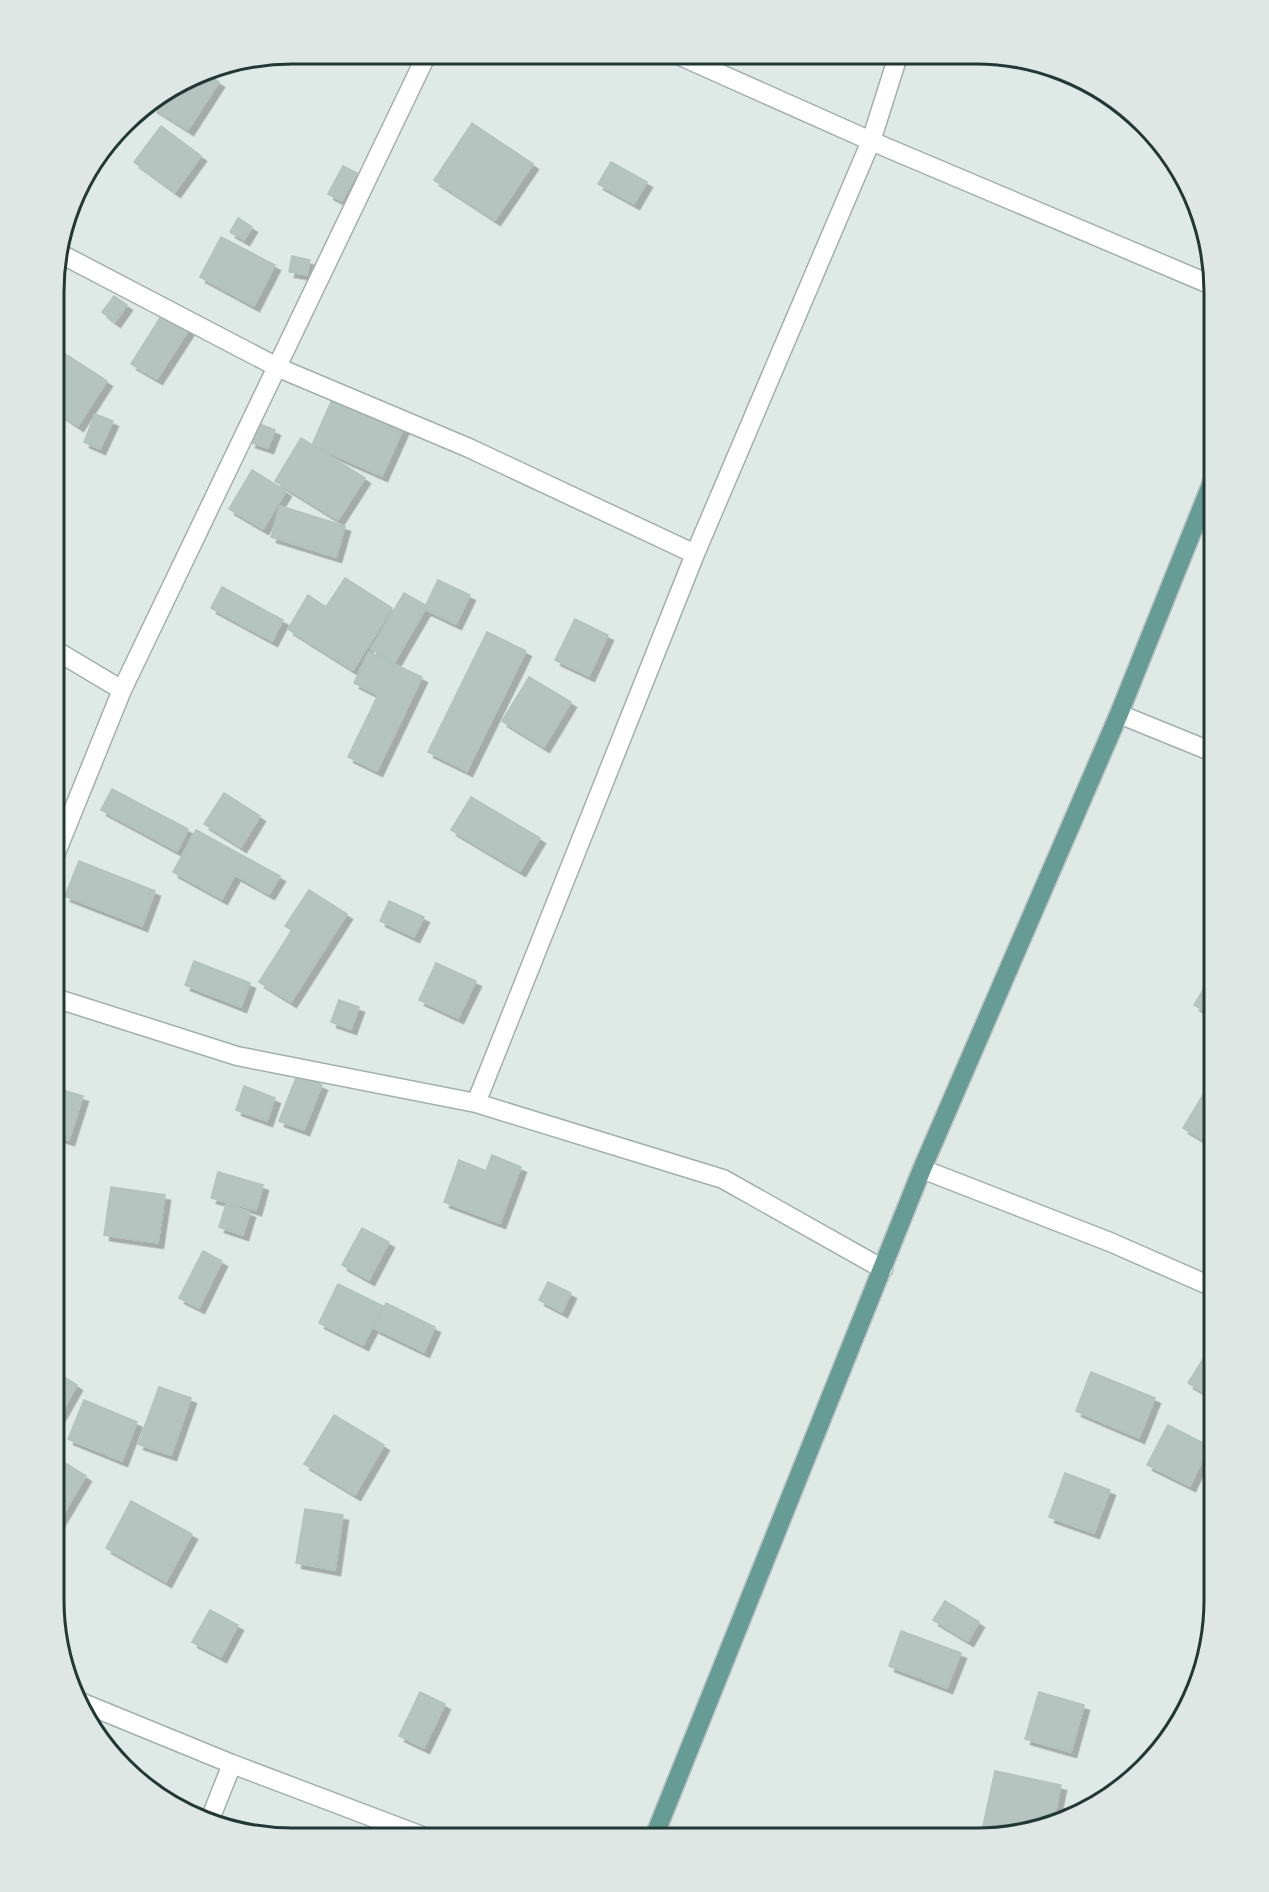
<svg xmlns="http://www.w3.org/2000/svg" width="1269" height="1892" font-family="'PT Sans',sans-serif">
<defs>
<filter id="shadow"><feDropShadow dx="5.5" dy="5.5" stdDeviation="0" flood-color="#0004"/></filter>
</defs>
<rect width="100%" height="100%" fill="#dfe9e6"/>
<!-- building -->
<path fill="#b5c4bf" stroke="#b2c2bd" stroke-width="1.5" filter="url(#shadow)" d="M205,73L219,82L188,130L152,107L156,101Z
M472,123L533,164L495,220L434,180Z
M161,126L201,156L175,192L134,162Z
M611,162L647,182L634,204L598,184Z
M343,166L357,173L342,201L328,194Z
M238,218L252,227L244,240L230,232Z
M221,237L275,265L254,306L200,277Z
M292,256L310,260L307,275L289,272Z
M114,296L127,305L115,322L102,312Z
M165,310L191,326L157,379L131,364Z
M56,348L107,381L78,426L56,411Z
M338,386L408,418L382,476L312,445Z
M95,414L113,421L100,449L84,442Z
M257,423L275,430L268,448L250,442Z
M301,438L365,478L338,520L275,481Z
M252,470L286,491L263,529L229,509Z
M280,506L345,526L336,557L271,537Z
M345,578L392,608L353,670L288,629L308,595L326,607Z
M438,580L470,595L456,624L424,609Z
M222,587L283,620L272,641L211,608Z
M404,593L427,606L394,663L371,649Z
M575,619L608,635L589,676L555,660Z
M487,632L526,651L467,771L428,752Z
M369,652L422,677L377,771L348,757L378,695L354,683Z
M529,677L571,702L544,747L502,721Z
M112,789L188,829L177,851L101,810Z
M224,793L260,816L241,847L204,824Z
M471,797L540,838L520,871L451,830Z
M196,830L280,876L269,894L235,875L222,899L173,872Z
M79,861L155,891L142,926L65,896Z
M309,890L347,914L291,1002L259,982L292,930L285,926Z
M389,901L424,917L414,937L380,921Z
M194,961L250,983L241,1007L185,985Z
M436,963L476,981L458,1018L419,1000Z
M1215,970V1017L1194,1005Z
M339,1000L359,1007L351,1029L331,1022Z
M297,1075L322,1085L304,1130L279,1121Z
M1215,1075V1147L1183,1128Z
M244,1086L275,1098L267,1121L236,1110Z
M55,1088L83,1096L69,1140L55,1136Z
M1215,1153V1173L1205,1167Z
M492,1155L521,1167L500,1223L444,1202L459,1160L486,1171Z
M218,1172L263,1185L256,1210L211,1198Z
M111,1187L165,1195L158,1243L104,1235Z
M226,1204L250,1212L243,1235L219,1227Z
M362,1228L389,1242L369,1280L342,1265Z
M203,1251L222,1261L199,1308L179,1298Z
M548,1282L571,1293L562,1312L539,1300Z
M338,1284L383,1306L363,1345L319,1323Z
M386,1303L435,1327L424,1352L374,1328Z
M1215,1340V1399L1188,1383Z
M1091,1372L1155,1398L1139,1438L1076,1411Z
M59,1374L77,1385L59,1417L54,1414V1383Z
M159,1387L191,1398L171,1455L138,1444Z
M84,1400L137,1422L122,1461L68,1439Z
M334,1415L384,1445L355,1495L304,1464Z
M1168,1425L1209,1446L1190,1486L1147,1465Z
M54,1456L86,1476L55,1528L54,1527Z
M1065,1473L1110,1490L1094,1533L1049,1517Z
M131,1501L192,1534L166,1582L106,1548Z
M305,1509L343,1515L335,1570L296,1563Z
M945,1601L979,1622L968,1641L933,1620Z
M210,1610L238,1625L221,1657L192,1642Z
M901,1631L961,1653L947,1688L889,1666Z
M1206,1660L1202,1676L1191,1699L1184,1695Z
M420,1692L445,1704L424,1748L399,1736Z
M1039,1692L1084,1705L1071,1752L1025,1739Z
M995,1771L1061,1785L1053,1823L1008,1832L983,1826Z"/>
<g fill="none" stroke-linecap="round" stroke-linejoin="round">
<defs>
<path id="minor" d="M678,55L871,141L1214,286
M59,253L279,368L469,448L695,554
M55,650L122,690
M1119,714L1215,753
M55,855L122,690L427,54
M55,998L237,1056L476,1103L723,1179L883,1269
M476,1103L695,554L871,141L898,56
M922,1169L1110,1242L1215,1288
M78,1701L232,1764L422,1836
M209,1822L232,1764"/>
<path id="major" d="M654,1837L922,1169L1119,714L1215,475"/>
</defs>
<!-- minor casing -->
<use href="#minor" stroke="#a2b0ad" stroke-width="21"/>
<!-- major casing -->
<use href="#major" stroke="#bcc3c2" stroke-width="21"/>
<!-- minor -->
<use href="#minor" stroke="#fff" stroke-width="18"/>
<!-- major -->
<use href="#major" stroke="#669c93" stroke-width="18"/>
</g>
<!-- crop -->
<path d="M0 0H1269V1892H0ZM292 64H976A228 228 0 0 1 1204 292V1600A228 228 0 0 1 976 1828H292A228 228 0 0 1 64 1600V292A228 228 0 0 1 292 64Z" fill="#dfe7e4" fill-rule="evenodd"/>
<path fill="none" stroke="#213834" stroke-width="3" d="M292 64H976A228 228 0 0 1 1204 292V1600A228 228 0 0 1 976 1828H292A228 228 0 0 1 64 1600V292A228 228 0 0 1 292 64Z"/>
</svg>
